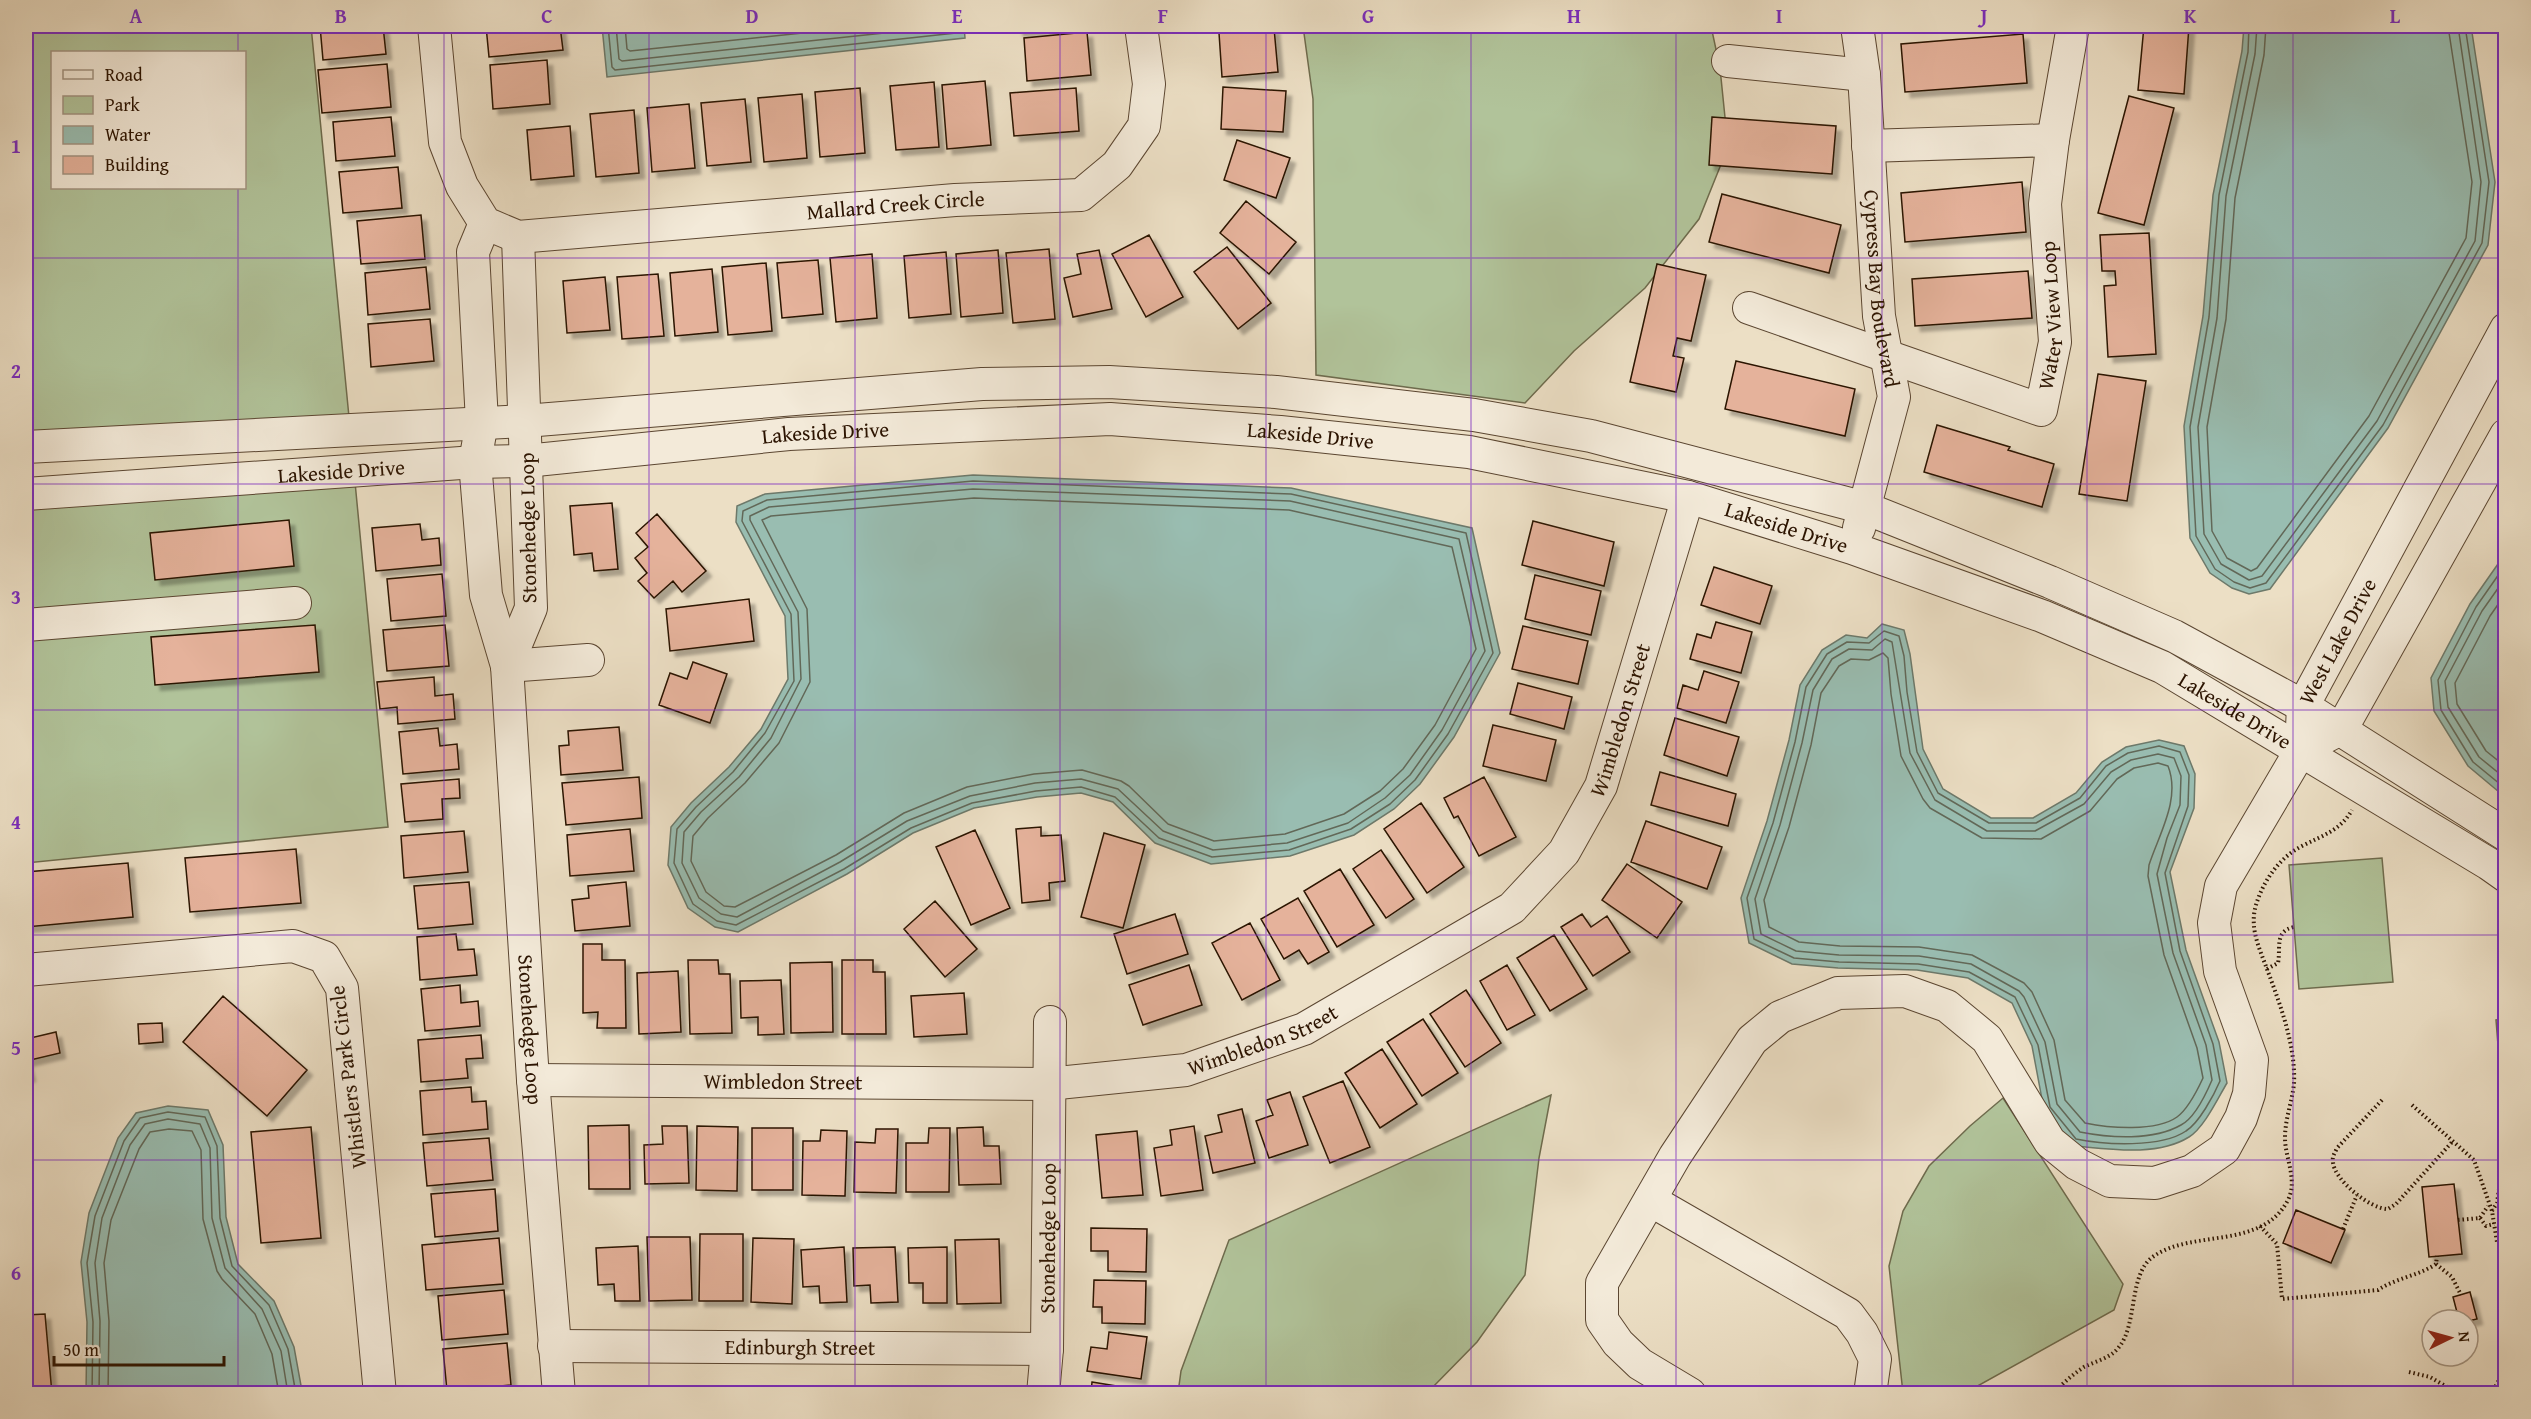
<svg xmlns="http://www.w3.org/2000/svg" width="2531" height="1419" font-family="'Gentium Book Plus',serif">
<defs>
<filter id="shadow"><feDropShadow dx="5.5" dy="5.5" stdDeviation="1.5" flood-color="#0004"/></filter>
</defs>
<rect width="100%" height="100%" fill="#ecdfc5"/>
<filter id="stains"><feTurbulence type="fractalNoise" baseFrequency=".00333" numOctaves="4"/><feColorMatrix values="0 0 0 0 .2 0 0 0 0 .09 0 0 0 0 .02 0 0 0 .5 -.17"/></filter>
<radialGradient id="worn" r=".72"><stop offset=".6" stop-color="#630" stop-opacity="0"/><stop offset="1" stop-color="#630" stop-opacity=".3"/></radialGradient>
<!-- green -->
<path fill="#b1c39a" stroke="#6e6b4d" stroke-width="1.5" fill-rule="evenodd" d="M26,26H311L349,417L26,435ZM52,52H244V188H52Z
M1303,26H1711L1720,68L1728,147L1699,219L1645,288L1574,351L1525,403L1316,375L1313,99Z
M355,482L388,827L26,863V506Z
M2382,858L2393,982L2299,989L2289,865Z
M2505,1019H2506L2505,1133L2496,1020Z
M1551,1095L1539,1158L1525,1275L1477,1342L1427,1393H1178L1181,1371L1229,1240Z
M2003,1098L2123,1284L2114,1310L1965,1393H1903L1889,1266L1903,1211L1929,1166L1970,1126Z"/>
<!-- water -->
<path fill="#99bdb1" stroke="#6d796a" stroke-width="1.5" d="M602,26H964L965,38L607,77Z
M2244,26H2471L2495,182L2488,245L2388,428L2270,589L2249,594L2232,588L2210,573L2190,538L2184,426L2203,316L2213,195L2242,51Z
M973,475L1291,488L1472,528L1500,653L1454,737L1420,784L1394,809L1354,835L1290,856L1211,864L1155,843L1113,802L1081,793L1037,797L974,808L913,833L847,874L738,932L715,927L688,908L668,865L671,827L691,803L729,767L761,729L788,679L785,616L736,522L737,506L765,494Z
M2505,554V797L2468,766L2434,711L2431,678L2470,604Z
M1882,624L1904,630L1910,654L1923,749L1943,789L1991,818H2033L2076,793L2102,762L2126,747L2159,740L2184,746L2195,774L2194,808L2170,872L2186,950L2219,1042L2227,1083C2218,1098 2204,1128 2189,1137C2157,1157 2109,1149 2074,1146L2044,1110L2032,1046L2012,1003L1968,978L1917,970L1838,968L1792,964L1749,943L1741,898L1767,821L1789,740L1800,685L1822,650L1846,635L1867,638Z
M168,1106L208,1110L223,1145L226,1217L238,1264L274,1301L294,1347L302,1391L300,1393H86L87,1322L81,1262L89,1213L118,1138L136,1113Z"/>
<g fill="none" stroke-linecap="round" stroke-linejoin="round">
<!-- shore -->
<path stroke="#626858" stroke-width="1.5" d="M608,26L612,67L615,70L956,33L958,26
M616,26L619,59L622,61L950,26
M625,26L627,49L630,51L870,26
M2249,26L2248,52L2219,195L2209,317L2190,427L2196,536L2215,569L2234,582L2250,588L2266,583L2383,425L2482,243L2489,182L2465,26
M2257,26L2255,54L2226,196L2217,318L2198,427L2204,534L2221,564L2249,580L2262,576L2377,421L2475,241L2481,182L2458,26
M2266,26L2264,55L2235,198L2226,319L2207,427L2212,531L2227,558L2251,571L2257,568L2369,416L2466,238L2472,182L2448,26
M973,481L1291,494L1466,533L1493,653L1448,734L1415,780L1390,804L1351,829L1289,850L1212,857L1159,838L1115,797L1081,787L1036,791L972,803L911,828L844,869L736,925L717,921L693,904L674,863L677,829L696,807L733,772L765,733L794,681L791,614L742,521L743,511L767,500Z
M973,489L1290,501L1459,539L1485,651L1442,730L1410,775L1385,798L1348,823L1287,843L1213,850L1163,831L1118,789L1081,779L1035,783L970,796L907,821L840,862L737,917L721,914L699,898L682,863L684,832L701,812L739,777L771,738L801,679L798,612L750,520V516L769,507Z
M974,498L1289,510L1452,547L1476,649L1435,725L1403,769L1380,791L1344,814L1285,834L1214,841L1168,824L1129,786L1121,781L1082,770L1034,774L967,787L904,813L836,855L735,907L724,906L706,892L691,861L693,836L708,818L745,783L779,743L810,682L807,609L762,520L771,516Z
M2506,564L2476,607L2438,680L2441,710L2473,762L2506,789
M2506,577L2482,611L2445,681L2448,707L2479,757L2506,779
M2506,593L2490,616L2455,683L2457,704L2486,751L2506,767
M1884,631L1899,636L1904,656L1907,692L1917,752L1938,793L1989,823H2036L2080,798L2106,766L2128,753L2159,746L2180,752L2189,775L2188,806L2165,873L2180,951L2213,1044L2220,1081C2214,1095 2199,1123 2186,1131C2161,1148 2105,1145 2076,1139L2050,1107L2038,1045L2015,997L1969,972L1918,964L1839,962L1794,958L1754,939L1747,898L1773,823L1795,742L1806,687L1827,654L1847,642L1869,643Z
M1885,639L1892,642L1910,753L1935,800L1987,831H2035L2084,804L2111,772L2131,760L2158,754L2174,758L2181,776L2180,805L2167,838L2157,874L2173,953L2206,1045L2212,1080C2206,1094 2195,1118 2181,1125C2153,1141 2110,1138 2080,1132L2057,1104L2045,1042L2024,997L2019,991L1971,964L1919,956L1839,955L1796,951L1761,934L1755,899L1780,825L1802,743L1813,690L1832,659L1849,649L1872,650Z
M1883,653L1888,658L1891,694L1901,756L1923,799L1930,808L1982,838L2041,839L2090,811L2117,779L2134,768L2158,763L2168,766C2181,799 2159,834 2149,865L2148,876L2164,955L2197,1048L2203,1078C2197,1091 2188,1109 2177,1117C2156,1132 2109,1128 2085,1123L2065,1100L2054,1040L2032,992L2024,983L1972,955L1919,947L1840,946L1799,942L1769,927L1764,900L1789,827L1811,745L1821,693L1839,666L1851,659L1869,660Z
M92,1394L93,1322L87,1263L95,1216L124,1141L140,1118L168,1112L205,1117L217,1146L220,1218L232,1266L269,1305L288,1349L296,1394
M99,1394L100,1321L95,1263L102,1218L130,1145L145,1124L168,1119L200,1124L210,1148L212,1218L225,1268L262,1309L281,1351L288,1394
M108,1394L109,1321L104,1263L111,1220L139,1149L150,1132L169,1129L192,1131L201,1150L203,1219L217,1271L222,1279L255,1314L272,1354L279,1394"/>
</g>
<!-- building -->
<path fill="#e5b29b" stroke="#2b1300" stroke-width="1.5" filter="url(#shadow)" d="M320,26H383L386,54L323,60Z
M486,26H560L563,50L489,57Z
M1017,26H1080L1018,31Z
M2144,26H2189L2184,94L2138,90Z
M1274,28L1278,72L1222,77L1219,33Z
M1087,32L1091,75L1027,81L1024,38Z
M2023,34L2027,83L1905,92L1901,44Z
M547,60L550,104L493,109L490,65Z
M387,64L391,107L322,113L318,70Z
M985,81L991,145L947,149L942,85Z
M934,82L939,147L896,150L890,86Z
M1223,87L1286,91L1283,132L1221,129Z
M860,88L865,153L820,157L815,92Z
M1076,88L1079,131L1014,136L1010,93Z
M802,94L807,158L764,162L758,98Z
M2129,96L2174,108L2144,225L2098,213Z
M745,99L751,162L707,166L701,103Z
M689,104L695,168L652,172L647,108Z
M634,110L639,173L596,177L590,114Z
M391,117L395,156L336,161L333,122Z
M1712,117L1836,126L1832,174L1709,165Z
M570,126L574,176L531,180L527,130Z
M1237,140L1290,158L1276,198L1224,180Z
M398,167L402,208L343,213L339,172Z
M2022,182L2026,232L1905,242L1901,193Z
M1722,194L1841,225L1829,273L1709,242Z
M1246,201L1296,242L1269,274L1220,233Z
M421,215L425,259L361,264L357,221Z
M2149,233L2156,354L2108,357L2104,286L2116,285L2115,271H2102L2100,235Z
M1149,235L1183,297L1146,317L1112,254Z
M1227,247L1271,303L1238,329L1194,272Z
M1049,249L1055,319L1013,323L1006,253Z
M998,250L1003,313L961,317L956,254Z
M1099,250L1112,309L1073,317L1064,278L1081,274L1077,254Z
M946,252L951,314L909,318L904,256Z
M872,254L877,318L836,322L830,258Z
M818,260L823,314L782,318L777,263Z
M766,263L772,331L728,335L722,267Z
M1657,264L1706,275L1691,341L1677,338L1673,356L1684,358L1676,392L1630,382Z
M426,267L430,309L368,315L365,273Z
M712,269L718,332L675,336L670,273Z
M2028,271L2032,318L1915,326L1912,279Z
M658,274L664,336L622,339L617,277Z
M605,277L610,330L567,333L563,281Z
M430,319L434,361L371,367L368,324Z
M1736,361L1855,389L1845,436L1725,409Z
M2098,374L2146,381L2127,501L2079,494Z
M1937,425L2010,447L2008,450L2054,464L2042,507L1924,472Z
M612,503L618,569L594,571L592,553L574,555L570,506Z
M657,514L706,571L682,592L673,581L654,598L638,581L647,573L635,558L648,547L636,533Z
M289,520L294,566L155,580L150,533Z
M1533,521L1614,542L1604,586L1522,565Z
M420,524L422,540L439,538L441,565L376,571L372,528Z
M1714,567L1772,586L1760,624L1701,605Z
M442,574L446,616L391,621L387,579Z
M1535,575L1601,591L1591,635L1525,619Z
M749,599L754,641L670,651L666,609Z
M1716,622L1752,632L1741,673L1690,659L1697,634L1711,638Z
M315,625L319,672L155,685L151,637Z
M445,625L449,666L387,671L383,630Z
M1523,626L1588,641L1578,684L1512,669Z
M693,662L727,674L710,723L659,705L670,673L687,679Z
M1704,671L1739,682L1726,723L1677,708L1683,685L1698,690Z
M434,677L435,696L453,694L455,719L398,724L397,707L380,709L377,682Z
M1518,683L1572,697L1564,729L1510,714Z
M1675,718L1739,737L1727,776L1664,755Z
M1493,725L1556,740L1546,781L1483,766Z
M619,727L623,770L561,775L559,746L569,745L568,731Z
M438,728L440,746L457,744L459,769L403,774L399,732Z
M1660,772L1736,794L1728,826L1651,805Z
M639,777L642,818L566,825L562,783Z
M1484,777L1516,837L1479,856L1458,816L1454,818L1444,798Z
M459,779L460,798L442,799L443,819L405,822L401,784Z
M1421,803L1464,867L1427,893L1384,829Z
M1646,821L1722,847L1707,889L1631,862Z
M1041,827V836L1061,835L1065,881L1049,883L1050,900L1022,903L1016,829Z
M630,829L634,871L570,876L567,835Z
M975,830L1010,908L971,925L936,847Z
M464,831L468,872L404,878L401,836Z
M1104,833L1145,845L1123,928L1081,917Z
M296,849L301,903L190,912L185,858Z
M1381,850L1414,899L1386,918L1353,869Z
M128,863L133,917L26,927V872Z
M1627,864L1682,902L1657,938L1602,900Z
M1340,869L1374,925L1337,947L1304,891Z
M469,882L473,924L418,929L414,886Z
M626,882L630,926L575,931L572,900L589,898L588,886Z
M1298,898L1329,952L1308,964L1299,950L1284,959L1261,919Z
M935,901L977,949L945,977L904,929Z
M1175,914L1188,954L1127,974L1114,934Z
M1582,914L1591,927L1607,916L1630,952L1593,976L1561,927Z
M1250,923L1280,980L1242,1000L1212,943Z
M456,934L458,950L474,949L477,975L420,980L417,937Z
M1554,935L1587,989L1550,1011L1517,958Z
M583,944H602V960H625L626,1028H597L598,1012L583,1013Z
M688,960H718L719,974H730L732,1033L690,1034Z
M842,960H873V972H885L886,1034H842Z
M832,962L833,1032L791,1033L790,963Z
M1189,965L1202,1005L1143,1025L1129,985Z
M1507,965L1535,1015L1507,1030L1480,981Z
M678,971L681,1032L639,1034L637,973Z
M781,980L784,1034L758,1035V1017L741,1018L740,981Z
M460,985L461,1003L478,1001L480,1026L425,1031L421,989Z
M1466,990L1501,1043L1465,1067L1430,1014Z
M964,993L967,1034L914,1037L911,996Z
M223,996L307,1070L267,1116L183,1042Z
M1423,1019L1458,1073L1422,1096L1387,1042Z
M162,1023L163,1042L139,1044L138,1024Z
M56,1032L60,1053L26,1061L30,1076L26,1077V1039Z
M481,1035L483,1058L466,1059L468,1078L421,1082L418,1040Z
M1382,1049L1417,1104L1380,1128L1345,1073Z
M1343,1081L1370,1147L1330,1163L1303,1097Z
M471,1087L472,1102L486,1101L488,1129L423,1135L420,1091Z
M1290,1092L1308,1145L1269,1158L1256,1121L1273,1115L1267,1100Z
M1242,1109L1255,1163L1213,1173L1205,1136L1222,1132L1218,1115Z
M629,1125L630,1189H589L588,1126Z
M662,1126H687L689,1183L645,1184L644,1145L663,1144Z
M697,1126L738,1127L737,1191L696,1190Z
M1194,1126L1203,1190L1161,1196L1154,1148L1172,1145L1170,1130Z
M311,1127L321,1238L261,1243L251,1132Z
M983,1127L984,1146H999L1001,1184L959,1185L957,1128Z
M752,1128H793V1190H752Z
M929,1128H950L949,1192H906V1143H928Z
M876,1129H898L896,1193L854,1192L855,1142L875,1143Z
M821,1130L847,1131L845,1196L802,1195L803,1141H820Z
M1137,1131L1143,1195L1102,1198L1096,1135Z
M489,1138L493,1180L427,1186L423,1143Z
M2454,1184L2462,1254L2429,1257L2422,1187Z
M495,1189L498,1231L435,1237L431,1194Z
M2296,1210L2345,1230L2331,1263L2283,1243Z
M1091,1228L1147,1229L1146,1272L1108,1271V1251H1091Z
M700,1234H743V1301H699Z
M647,1237H690L692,1300L649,1301Z
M499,1238L503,1284L426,1290L422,1245Z
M753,1238L794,1239L792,1304L751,1302Z
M999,1239L1001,1303L957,1304L955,1240Z
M638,1246L640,1301H615L614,1284L598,1285L596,1248Z
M844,1247L847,1302L820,1303L819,1286L803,1287L801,1250Z
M895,1247L898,1302L871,1303L870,1285L854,1286L853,1248Z
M947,1247V1303H923V1283H909L908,1248Z
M1094,1280L1146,1281L1145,1324L1102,1323V1307H1093Z
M504,1290L508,1334L442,1340L438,1296Z
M2470,1292L2477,1319L2468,1321L2459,1320L2453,1297Z
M45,1314L52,1394H26V1315Z
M1109,1332L1147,1337L1141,1379L1087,1371L1091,1347L1107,1349Z
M507,1343L511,1385L447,1391L443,1349Z
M1092,1382L1153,1392V1394H1091Z"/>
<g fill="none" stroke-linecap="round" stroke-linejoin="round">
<defs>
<g id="minor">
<path id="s1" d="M434,26L445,142L462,186L485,223L518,237L955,200L1081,195L1117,165L1144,126L1149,84L1141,26"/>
<path id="s2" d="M1857,26L1864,75L1879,316L1894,397L1859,528"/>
<path d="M1728,61L1864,75"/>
<path d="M1868,146L2053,140"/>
<path id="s3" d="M485,223L473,252L482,422L475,462L486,595L507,666L533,1080L559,1394"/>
<path id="s4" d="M1749,308L2041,410L2055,342L2045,204L2053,140L2073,26"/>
<path d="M26,447L525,421L982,384L1109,382L1276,392L1474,415L1591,436L1865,508L2050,582L2174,636L2303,706L2506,835"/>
<path id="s5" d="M26,494L475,462L526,461L789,434L1110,419L1280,432L1469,452L1688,497L1852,548L2042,616L2162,667L2489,864L2506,876"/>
<path d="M26,625L295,603"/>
<path d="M507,666L531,608L518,237"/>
<path d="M507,666L588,660"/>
<path d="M2323,738L2342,728L2506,435"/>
<path d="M26,970L293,946L324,957L342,988L380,1394"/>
<path id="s6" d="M533,1080L1048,1084L1186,1070L1304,1029L1512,908L1564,852L1601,786L1688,497"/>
<path d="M1650,1200L1848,1314L1862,1333L1875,1359L1870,1394"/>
<path id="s7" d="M554,1346L1047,1349"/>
<path id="s8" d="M1043,1394L1047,1349L1050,1022"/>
<path id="s9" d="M1690,1394L1640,1364L1618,1343L1602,1320V1283L1675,1156L1752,1040L1780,1017L1838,993L1905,991L1947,1006L1987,1039L2050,1142L2077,1164L2110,1181L2155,1183L2192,1171L2224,1149L2241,1118L2249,1094L2252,1060L2220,971L2214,923L2221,886L2301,750L2303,706L2506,329"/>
</g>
</defs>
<!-- minor casing -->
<use href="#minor" stroke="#5b4631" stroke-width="34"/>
<!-- path -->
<path stroke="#2b1300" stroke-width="4" stroke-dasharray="1.5 3" stroke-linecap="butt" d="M2267,969L2278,963C2281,948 2274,931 2294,927
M2382,1100L2337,1148C2335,1153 2332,1156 2333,1162C2334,1180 2370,1209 2388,1209L2396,1204L2453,1141
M2412,1105L2474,1160L2492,1211L2497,1242L2506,1249
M2492,1211L2497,1203L2499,1189L2506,1183
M2480,1218L2486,1226L2494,1224
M2458,1220L2480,1218L2488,1206
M2260,1226L2277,1244L2282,1299L2378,1290C2396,1278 2418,1276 2436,1264L2437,1256
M2343,1229L2357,1195
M2436,1264L2452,1277L2461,1295
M2409,1372L2430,1377L2459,1394
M2053,1394C2063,1383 2072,1375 2084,1367C2096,1361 2111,1358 2119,1347C2138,1324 2128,1273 2154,1256C2194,1229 2262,1250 2288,1200C2298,1180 2285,1158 2285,1138C2285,1119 2292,1102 2294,1084C2296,1043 2278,999 2264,961C2257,943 2250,925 2256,905C2263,881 2280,857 2302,846C2323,835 2340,831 2352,810
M2491,1394L2506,1368"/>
<!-- minor -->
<use href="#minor" stroke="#f3ead9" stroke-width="32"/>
</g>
<!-- grid -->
<path fill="none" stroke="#7b2cbf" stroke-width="1.5" stroke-opacity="0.55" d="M238,26V52M444,26V1394M649,26V1394M855,26V1394M1060,26V1394M1266,26V1394M1471,26V1394M1676,26V1394M1882,26V1394M2087,26V1394M2293,26V1394M238,188V1394M26,258H2506M26,484H2506M26,710H2506M26,935H2506M26,1160H2506"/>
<g text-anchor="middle" stroke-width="4.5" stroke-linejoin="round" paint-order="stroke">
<!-- street labels -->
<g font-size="21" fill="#2b1300" stroke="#f3ead9">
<text dy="7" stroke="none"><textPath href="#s1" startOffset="622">Mallard Creek Circle</textPath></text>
<text dy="7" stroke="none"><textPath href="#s2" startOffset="264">Cypress Bay Boulevard</textPath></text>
<text dy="7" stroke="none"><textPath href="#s4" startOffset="405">Water View Loop</textPath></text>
<text dy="7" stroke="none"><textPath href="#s5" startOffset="802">Lakeside Drive</textPath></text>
<text dy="7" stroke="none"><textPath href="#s5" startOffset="1288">Lakeside Drive</textPath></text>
<text dy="7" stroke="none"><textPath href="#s5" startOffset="316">Lakeside Drive</textPath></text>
<text transform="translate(528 528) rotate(-91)" y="7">Stonehedge Loop</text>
<text dy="7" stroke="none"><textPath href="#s5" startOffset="1774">Lakeside Drive</textPath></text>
<text dy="7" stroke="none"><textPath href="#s9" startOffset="1568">West Lake Drive</textPath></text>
<text dy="7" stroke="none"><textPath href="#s5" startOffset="2260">Lakeside Drive</textPath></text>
<text dy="7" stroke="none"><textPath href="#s6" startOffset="1240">Wimbledon Street</textPath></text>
<text dy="7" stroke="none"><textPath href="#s3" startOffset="814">Stonehedge Loop</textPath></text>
<text dy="7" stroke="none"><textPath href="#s6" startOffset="736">Wimbledon Street</textPath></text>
<text transform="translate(348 1077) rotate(-97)" y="7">Whistlers Park Circle</text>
<text dy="7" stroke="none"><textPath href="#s6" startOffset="250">Wimbledon Street</textPath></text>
<text dy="7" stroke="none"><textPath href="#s8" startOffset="156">Stonehedge Loop</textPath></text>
<text dy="7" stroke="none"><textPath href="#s7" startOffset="246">Edinburgh Street</textPath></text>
</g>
</g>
<!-- margin -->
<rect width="2531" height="1419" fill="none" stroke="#ecdfc5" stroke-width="66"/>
<!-- legend -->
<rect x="51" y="51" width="195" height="138" fill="#f3ead9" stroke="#a39482" stroke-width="1.5"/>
<rect x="63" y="70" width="30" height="9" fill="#f3ead9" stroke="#a39482" stroke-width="1.5"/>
<text x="105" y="81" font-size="18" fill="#2b1300">Road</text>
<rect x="63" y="96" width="30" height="18" fill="#b1c39a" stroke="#a39482" stroke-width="1.5"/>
<text x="105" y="111" font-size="18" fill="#2b1300">Park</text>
<rect x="63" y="126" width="30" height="18" fill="#99bdb1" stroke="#a39482" stroke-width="1.5"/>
<text x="105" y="141" font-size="18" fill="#2b1300">Water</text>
<rect x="63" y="156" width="30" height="18" fill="#e5b29b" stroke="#a39482" stroke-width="1.5"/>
<text x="105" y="171" font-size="18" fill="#2b1300">Building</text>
<!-- north arrow -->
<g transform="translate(2450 1338) rotate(85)"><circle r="28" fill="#f3ead9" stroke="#a39482" stroke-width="1.5"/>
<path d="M0-4.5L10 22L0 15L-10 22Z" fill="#8f2418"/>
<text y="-9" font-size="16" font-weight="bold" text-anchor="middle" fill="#2b1300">N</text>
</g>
<!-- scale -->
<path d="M54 1356v9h170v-9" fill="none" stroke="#2b1300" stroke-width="3"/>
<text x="63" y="1356" font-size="18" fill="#2b1300" stroke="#f3ead9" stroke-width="4.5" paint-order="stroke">50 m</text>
<rect x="33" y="33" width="2465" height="1353" fill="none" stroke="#7b2cbf" stroke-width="2"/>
<g font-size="20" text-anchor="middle" font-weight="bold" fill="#7b2cbf">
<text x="136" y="23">A</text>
<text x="341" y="23">B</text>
<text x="547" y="23">C</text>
<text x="752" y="23">D</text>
<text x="957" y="23">E</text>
<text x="1163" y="23">F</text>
<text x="1368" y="23">G</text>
<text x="1574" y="23">H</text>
<text x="1779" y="23">I</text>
<text x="1984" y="23">J</text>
<text x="2190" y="23">K</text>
<text x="2395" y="23">L</text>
<text x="16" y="153">1</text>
<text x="16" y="378">2</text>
<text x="16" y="604">3</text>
<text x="16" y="829">4</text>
<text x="16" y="1055">5</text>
<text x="16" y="1280">6</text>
</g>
<rect width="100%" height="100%" filter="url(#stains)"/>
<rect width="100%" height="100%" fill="url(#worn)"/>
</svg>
